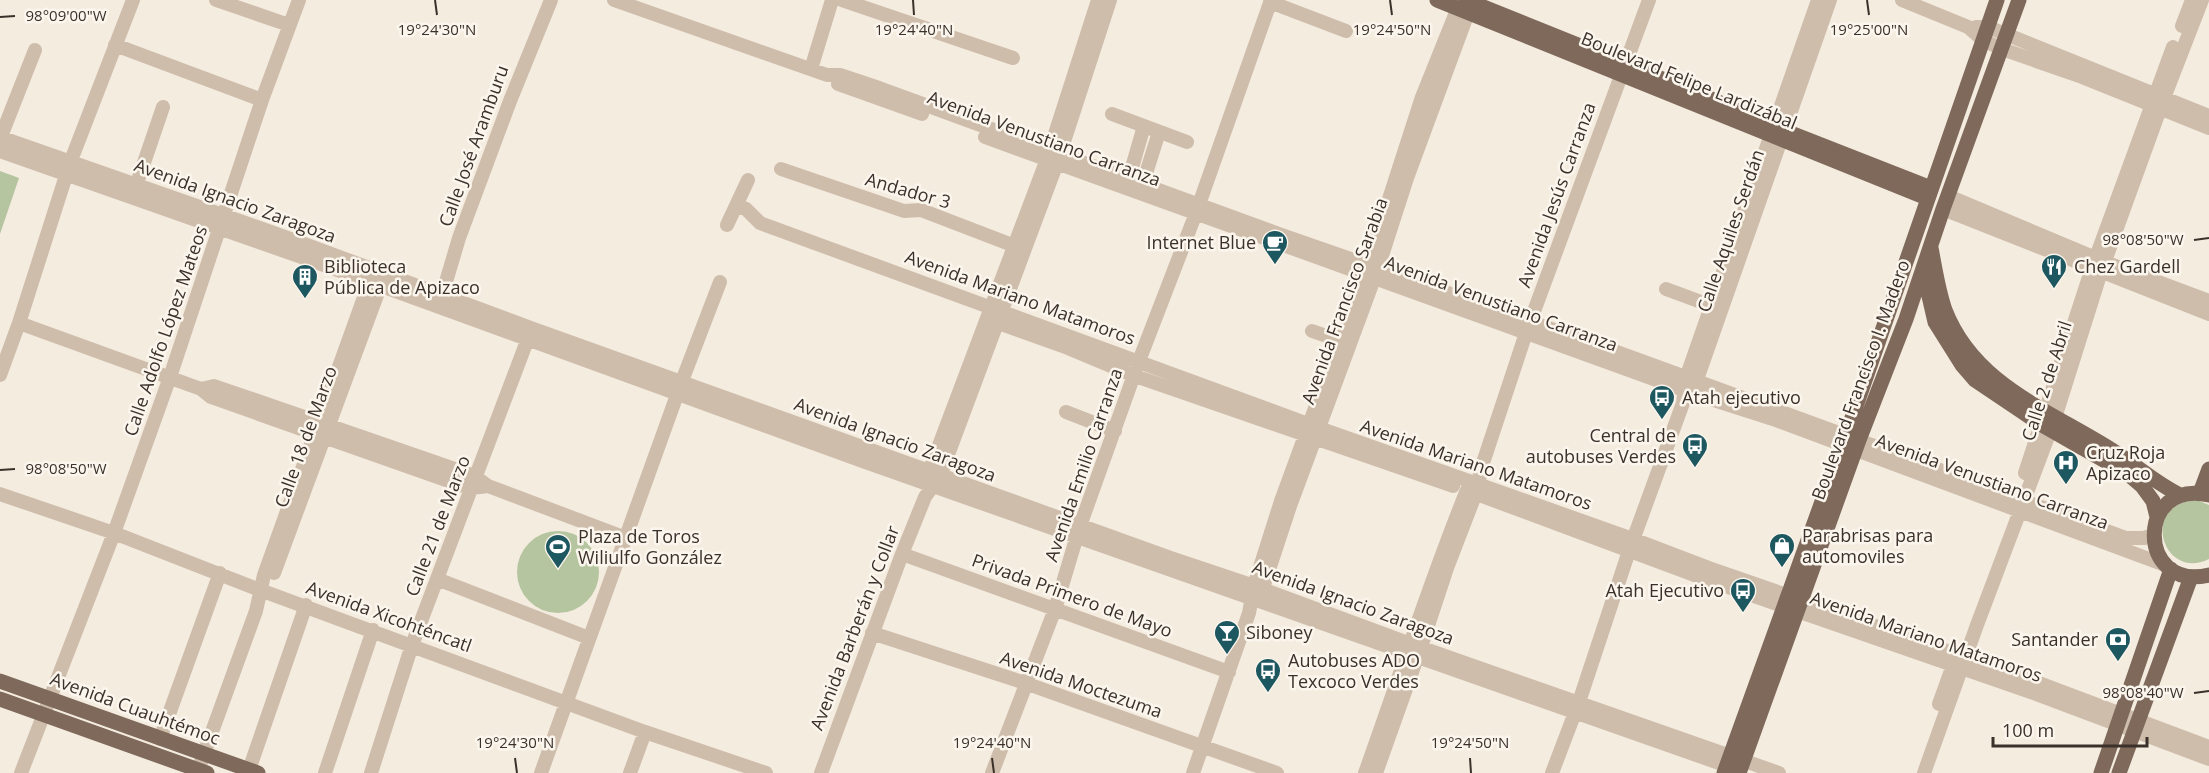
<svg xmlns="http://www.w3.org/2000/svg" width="2209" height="773" font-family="'Open Sans',sans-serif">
<rect width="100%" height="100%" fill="#f5ece0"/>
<!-- green -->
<path fill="#b5c59f" d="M0,171L19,178L0,234Z
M2197,500L2209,505V559C2162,582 2139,503 2197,500Z
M517 572a41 41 0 1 1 82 0a41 41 0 1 1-82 0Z"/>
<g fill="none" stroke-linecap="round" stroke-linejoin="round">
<!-- minor -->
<path stroke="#cebdab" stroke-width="14" d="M216,0L289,25
M614,0L827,75H840L879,88L1279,234L1609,349L2126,538H2144L2153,535
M842,0L1013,58
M1902,0L1968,27L1983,40L2002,49L2082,77L2209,128
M1270,2L1346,31
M2182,26L2192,0
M1976,27H1988L2209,116
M115,45L262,100
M811,69L832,0
M838,84L922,114
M1112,114L1187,142
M0,137L291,239L531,328L1171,558L1254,586L1411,644L1779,773
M985,137L1692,393L1773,419L2165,565
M0,139L35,50
M0,151L307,259L865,462L1736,769
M781,169L904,211L921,210L1020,248
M1129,178L1144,126
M1143,183L1159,132
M134,192L163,107
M1948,196L2105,262L2209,301
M737,206L746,209L760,223L1319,428L1633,539L1709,568L2039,683L2209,747
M1943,209L2209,314
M727,225L748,180
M1666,289L1720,309
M440,302L459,238L510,101L551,0
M987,319L1068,348L1135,376L1453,486
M19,323L201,389L211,397L457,484L471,488L488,486
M1312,331L1347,343
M0,375L19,323L70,163L133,0
M1694,388L1830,0
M201,389L214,386L461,471L476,477L488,486L626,538
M1066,412L1115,431
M2025,473L2092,268L2173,47
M926,480L1047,159L1098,0
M1474,493L1705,579L2036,694L2209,759
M0,494L114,533L260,590L645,732L766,773
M902,554L1229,672
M274,573L383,279
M437,579L589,638
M1260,597L1290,506L1378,268L1407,178L1472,2
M872,633L1025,683L1277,773
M1939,704L1956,657
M160,739L220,573
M249,770L306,605
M21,773L114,533L170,377L262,100L299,0
M197,773L256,611L264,575L372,275
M325,773L373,630
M371,773L412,645L530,333
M541,773L682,381L720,282
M630,773L645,732
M821,773L902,554L925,497L940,476L1057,163L1110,0
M992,773L1055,609L1080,526L1139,361L1196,213L1271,0
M1193,773L1249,613L1254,586L1281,501L1368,264L1422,97L1461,0
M1365,773C1399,679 1429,583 1467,490
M1376,773L1421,647L1447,568L1479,485L1480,472L1526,333L1649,0
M1552,773L1579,702L1629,551L1683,403L1686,378L1818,0
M1924,773L1977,625L2055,418L2101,272L2164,98L2202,0"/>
<!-- major -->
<path stroke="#7e695b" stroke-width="15" d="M1437,0L1927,198
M1466,0L1707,97L1775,127L1931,188
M1931,248C1935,268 1938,290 1945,310C1974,385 2049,410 2112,450C2135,464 2155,483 2180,495
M1923,270L1935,322L1962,365L1975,380L2042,425L2128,474L2142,486L2153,501L2157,517
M2200,493L2209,469
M2209,495C2136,478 2136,592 2209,575
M0,681L258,773
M0,699L207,773
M1724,773L1846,435L1997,0
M1739,773L1859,440L1906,319L1943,209L2019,0
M2101,773L2171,569
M2119,773L2191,577"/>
</g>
<!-- ticks -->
<path fill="none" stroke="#3b312a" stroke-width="2" d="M435,0L437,15M913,0L914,15M1390,0L1392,15M1867,0L1869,15M0,17L15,16M2194,240L2209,238M0,470L15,469M2194,693L2209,691M515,758L517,773M992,758L994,773M1470,758L1471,773"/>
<!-- icons -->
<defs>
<symbol id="cafe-pin" viewBox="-11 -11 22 30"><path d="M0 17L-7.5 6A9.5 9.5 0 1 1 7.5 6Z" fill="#1d5760" stroke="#fbf6ed"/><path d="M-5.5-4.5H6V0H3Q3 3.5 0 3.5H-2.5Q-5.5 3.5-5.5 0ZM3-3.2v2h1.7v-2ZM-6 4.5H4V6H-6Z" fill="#fff"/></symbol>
<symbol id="restaurant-pin" viewBox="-11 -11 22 30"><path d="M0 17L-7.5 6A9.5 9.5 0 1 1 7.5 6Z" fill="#1d5760" stroke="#fbf6ed"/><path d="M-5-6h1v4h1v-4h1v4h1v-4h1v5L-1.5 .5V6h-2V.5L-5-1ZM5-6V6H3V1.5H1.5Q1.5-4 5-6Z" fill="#fff"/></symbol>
<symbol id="building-pin" viewBox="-11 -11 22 30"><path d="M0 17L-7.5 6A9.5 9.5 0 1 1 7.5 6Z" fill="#1d5760" stroke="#fbf6ed"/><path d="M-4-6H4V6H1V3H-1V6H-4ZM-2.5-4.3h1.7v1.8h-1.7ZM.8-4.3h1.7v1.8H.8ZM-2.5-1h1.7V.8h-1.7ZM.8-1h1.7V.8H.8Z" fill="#fff"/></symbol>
<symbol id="bus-pin" viewBox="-11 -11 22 30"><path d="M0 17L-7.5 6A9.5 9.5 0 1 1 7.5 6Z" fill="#1d5760" stroke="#fbf6ed"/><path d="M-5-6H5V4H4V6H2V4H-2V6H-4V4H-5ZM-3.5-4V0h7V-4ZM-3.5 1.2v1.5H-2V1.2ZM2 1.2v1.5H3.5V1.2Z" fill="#fff"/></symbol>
<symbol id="hospital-pin" viewBox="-11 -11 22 30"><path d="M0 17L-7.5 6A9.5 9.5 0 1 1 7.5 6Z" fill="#1d5760" stroke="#fbf6ed"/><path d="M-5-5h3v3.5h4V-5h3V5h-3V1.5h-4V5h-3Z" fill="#fff"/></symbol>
<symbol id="shop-pin" viewBox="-11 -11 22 30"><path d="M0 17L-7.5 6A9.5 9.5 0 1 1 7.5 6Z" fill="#1d5760" stroke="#fbf6ed"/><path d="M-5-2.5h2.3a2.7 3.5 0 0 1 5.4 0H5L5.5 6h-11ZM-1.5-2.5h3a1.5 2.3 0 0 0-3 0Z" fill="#fff"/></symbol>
<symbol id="stadium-pin" viewBox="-11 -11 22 30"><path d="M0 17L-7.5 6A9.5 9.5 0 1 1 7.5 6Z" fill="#1d5760" stroke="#fbf6ed"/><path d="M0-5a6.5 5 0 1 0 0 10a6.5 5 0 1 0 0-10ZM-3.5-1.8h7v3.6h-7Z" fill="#fff"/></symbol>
<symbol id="bar-pin" viewBox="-11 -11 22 30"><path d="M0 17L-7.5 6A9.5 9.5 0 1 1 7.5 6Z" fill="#1d5760" stroke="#fbf6ed"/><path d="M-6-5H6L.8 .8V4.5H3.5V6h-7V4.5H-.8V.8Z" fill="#fff"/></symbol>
<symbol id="bank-pin" viewBox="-11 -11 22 30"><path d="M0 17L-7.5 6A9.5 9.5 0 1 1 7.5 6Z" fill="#1d5760" stroke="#fbf6ed"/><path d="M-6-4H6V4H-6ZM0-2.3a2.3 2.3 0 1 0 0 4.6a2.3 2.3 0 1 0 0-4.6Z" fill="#fff"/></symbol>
</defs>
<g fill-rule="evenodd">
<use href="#cafe-pin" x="1260" y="228" width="30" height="40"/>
<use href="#restaurant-pin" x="2039" y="252" width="30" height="40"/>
<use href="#building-pin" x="290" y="262" width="30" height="40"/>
<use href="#bus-pin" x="1647" y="383" width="30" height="40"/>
<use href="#bus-pin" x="1680" y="431" width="30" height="40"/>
<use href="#hospital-pin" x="2051" y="448" width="30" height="40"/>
<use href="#shop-pin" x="1767" y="531" width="30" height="40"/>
<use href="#stadium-pin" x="543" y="532" width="30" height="40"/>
<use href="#bus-pin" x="1728" y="576" width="30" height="40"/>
<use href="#bar-pin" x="1212" y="618" width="30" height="40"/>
<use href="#bank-pin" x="2103" y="625" width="30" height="40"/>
<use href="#bus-pin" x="1253" y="656" width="30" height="40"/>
</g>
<g text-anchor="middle" stroke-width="5" stroke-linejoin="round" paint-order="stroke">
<!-- street labels -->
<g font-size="18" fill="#3b312a" stroke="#fbf6ed">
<text transform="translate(1689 81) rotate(22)" y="6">Boulevard Felipe Lardizábal</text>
<text transform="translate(1044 139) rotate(20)" y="6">Avenida Venustiano Carranza</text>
<text transform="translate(474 146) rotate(-70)" y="6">Calle José Aramburu</text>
<text transform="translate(908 191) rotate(16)" y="6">Andador 3</text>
<text transform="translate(1557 195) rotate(-70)" y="6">Avenida Jesús Carranza</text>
<text transform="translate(235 201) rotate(20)" y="6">Avenida Ignacio Zaragoza</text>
<text transform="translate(1731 231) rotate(-71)" y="6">Calle Aquiles Serdán</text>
<text transform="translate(1020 298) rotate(20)" y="6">Avenida Mariano Matamoros</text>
<text transform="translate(1345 301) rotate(-70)" y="6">Avenida Francisco Sarabia</text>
<text transform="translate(1501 304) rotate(20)" y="6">Avenida Venustiano Carranza</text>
<text transform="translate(166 331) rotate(-71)" y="6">Calle Adolfo López Mateos</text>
<text transform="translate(1861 380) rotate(-70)" y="6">Boulevard Francisco I. Madero</text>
<text transform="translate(2047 381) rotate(-72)" y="6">Calle 2 de Abril</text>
<text transform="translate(306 437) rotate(-70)" y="6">Calle 18 de Marzo</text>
<text transform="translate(895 440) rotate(20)" y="6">Avenida Ignacio Zaragoza</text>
<text transform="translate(1084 465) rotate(-71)" y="6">Avenida Emilio Carranza</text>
<text transform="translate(1476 465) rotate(19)" y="6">Avenida Mariano Matamoros</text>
<text transform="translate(1992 482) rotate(20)" y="6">Avenida Venustiano Carranza</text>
<text transform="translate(438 526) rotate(-69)" y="6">Calle 21 de Marzo</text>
<text transform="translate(1072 596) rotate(20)" y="6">Privada Primero de Mayo</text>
<text transform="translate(1353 603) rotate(20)" y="6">Avenida Ignacio Zaragoza</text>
<text transform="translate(389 617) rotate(20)" y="6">Avenida Xicohténcatl</text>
<text transform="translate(855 628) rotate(-69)" y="6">Avenida Barberán y Collar</text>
<text transform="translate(1926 637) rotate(19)" y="6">Avenida Mariano Matamoros</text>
<text transform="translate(1081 685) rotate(19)" y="6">Avenida Moctezuma</text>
<text transform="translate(135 709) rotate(20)" y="6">Avenida Cuauhtémoc</text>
</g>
<!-- poi labels -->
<g font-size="18" fill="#3b312a" stroke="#fbf6ed" text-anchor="start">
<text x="1256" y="249" text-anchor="end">Internet Blue</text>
<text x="324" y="273">Biblioteca<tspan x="324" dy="21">Pública de Apizaco</tspan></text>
<text x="2074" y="273">Chez Gardell</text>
<text x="1682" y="404">Atah ejecutivo</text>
<text x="1676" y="442" text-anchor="end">Central de<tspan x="1676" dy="21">autobuses Verdes</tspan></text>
<text x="2086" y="459">Cruz Roja<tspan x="2086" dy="21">Apizaco</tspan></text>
<text x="1802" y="542">Parabrisas para<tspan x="1802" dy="21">automoviles</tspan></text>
<text x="578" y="543">Plaza de Toros<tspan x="578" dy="21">Wiliulfo González</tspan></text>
<text x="1724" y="597" text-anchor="end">Atah Ejecutivo</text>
<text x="1246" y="639">Siboney</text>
<text x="2098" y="646" text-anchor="end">Santander</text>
<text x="1288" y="667">Autobuses ADO<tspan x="1288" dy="21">Texcoco Verdes</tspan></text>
</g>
</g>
<g font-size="15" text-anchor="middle" fill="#3b312a" stroke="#fbf6ed" stroke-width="5" stroke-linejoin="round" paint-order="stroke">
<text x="66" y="21">98°09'00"W</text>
<text x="437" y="35">19°24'30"N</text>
<text x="914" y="35">19°24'40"N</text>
<text x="1392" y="35">19°24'50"N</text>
<text x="1869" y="35">19°25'00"N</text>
<text x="2143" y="245">98°08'50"W</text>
<text x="66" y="474">98°08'50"W</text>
<text x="2143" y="698">98°08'40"W</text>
<text x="515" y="748">19°24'30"N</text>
<text x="992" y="748">19°24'40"N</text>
<text x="1470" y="748">19°24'50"N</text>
</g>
<!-- scale -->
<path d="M1993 737v9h154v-9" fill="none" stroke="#3b312a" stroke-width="3"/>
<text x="2002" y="737" font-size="18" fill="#3b312a" stroke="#fbf6ed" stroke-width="4.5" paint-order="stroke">100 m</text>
</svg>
